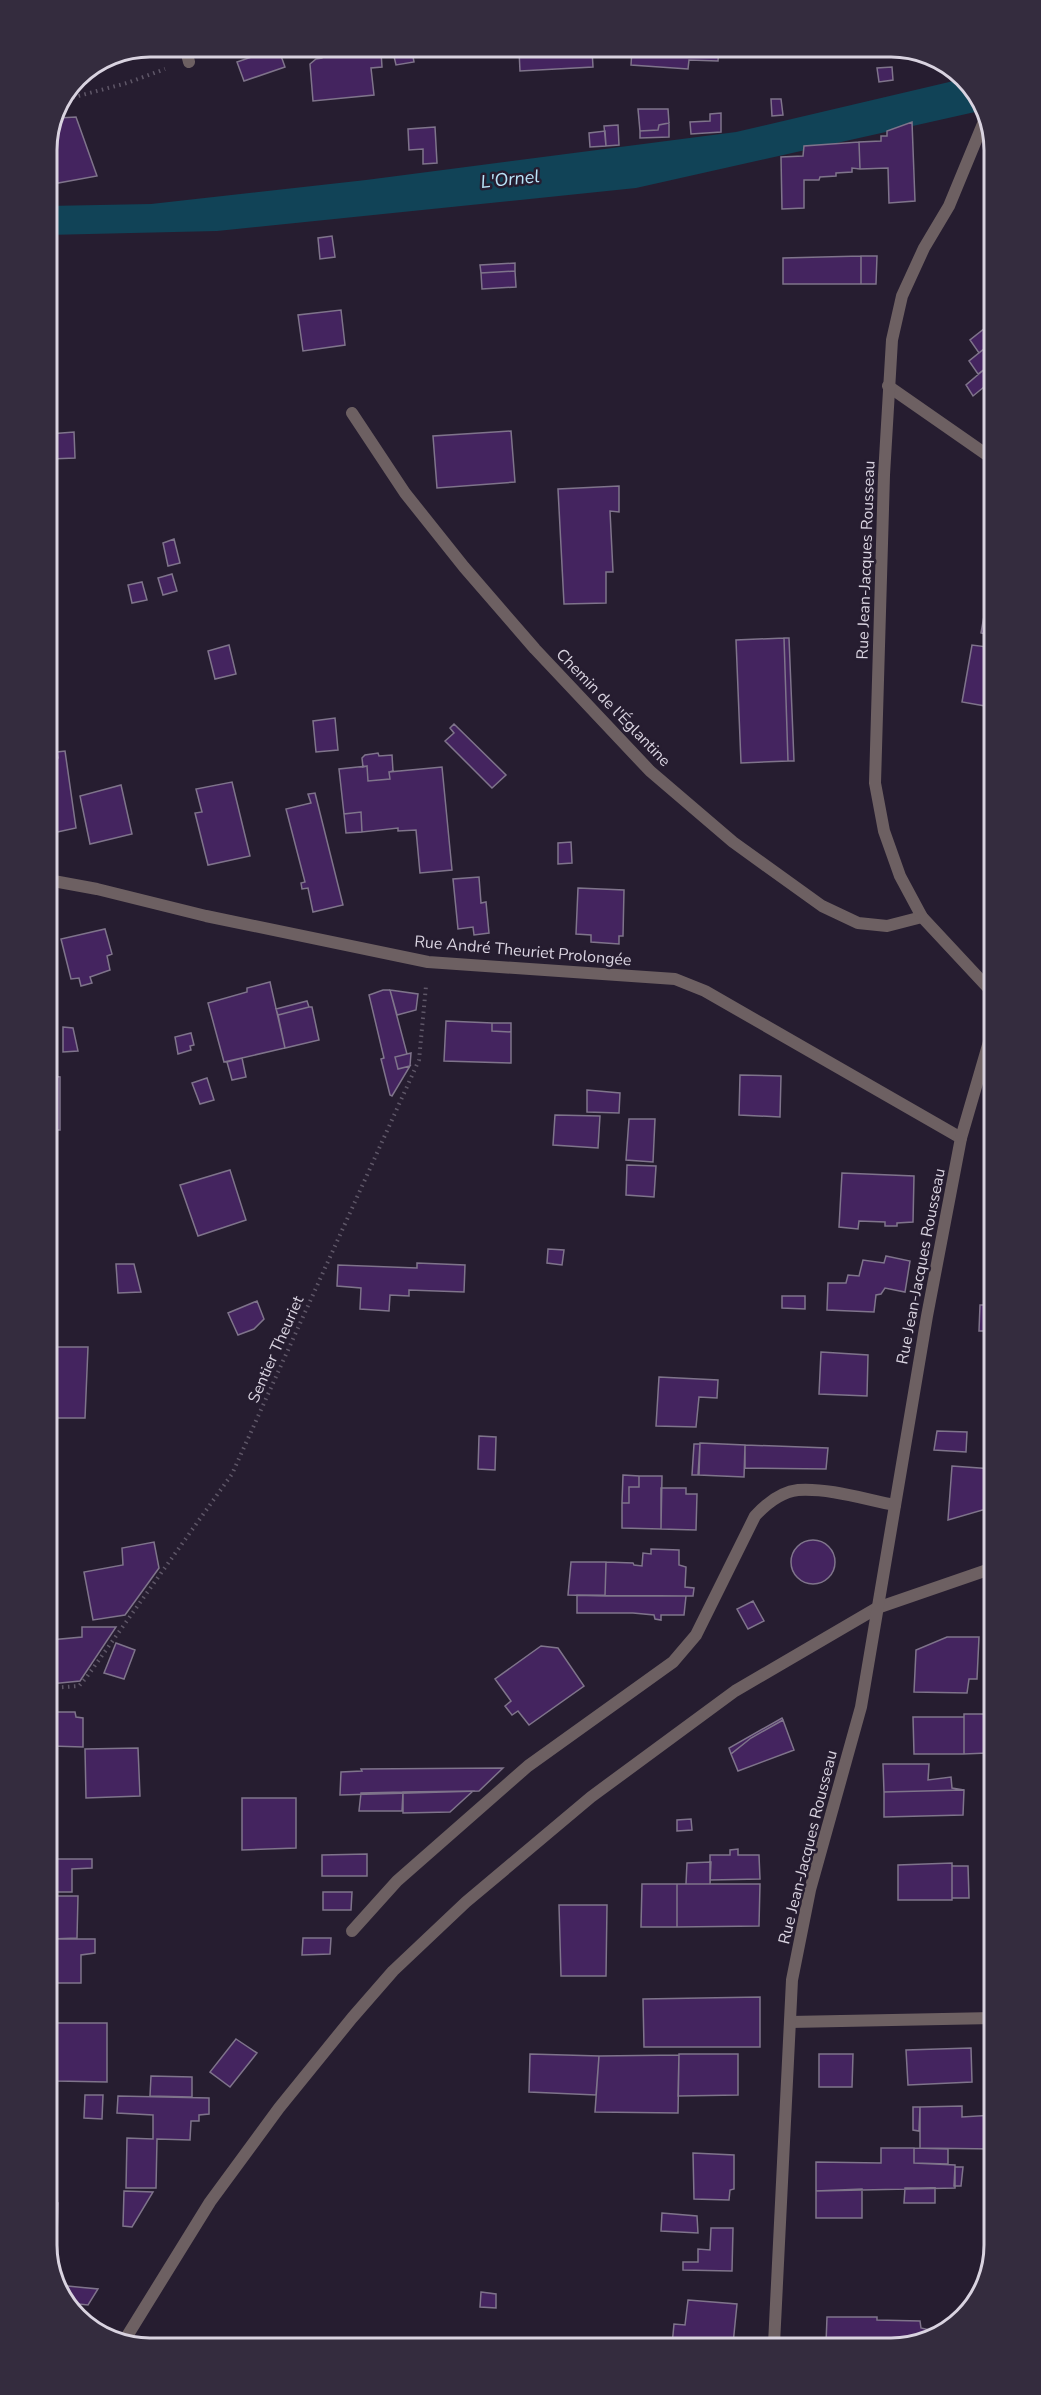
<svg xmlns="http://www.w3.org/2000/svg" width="1041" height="2395" font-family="'Nunito Sans',sans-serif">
<rect width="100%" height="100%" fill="#261d30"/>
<!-- water -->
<path fill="#114357" d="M962,79L984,110L636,188L217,231L47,235V206L151,204L366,180L736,132Z"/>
<!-- building -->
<path fill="#44245f" stroke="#7f748b" stroke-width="1.5" d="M719,48L718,61L689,60L688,69L631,65L632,49Z
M519,50H592L593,67L520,71Z
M412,51L414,62L396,65L393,52Z
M326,52H381L382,67L371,68L374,95L313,101L310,64L316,59L322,58Z
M263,53H280L285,67L244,81L237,62Z
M892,67L893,80L879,82L877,68Z
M771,99H781L783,115L772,116Z
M638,109H668L669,123L659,125L658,130L640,131Z
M721,113V132L691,134L690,122L710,121V114Z
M76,117L97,176L47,185V163L52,162L48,140L58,118Z
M912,122L915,201L889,203L888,168L860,169L859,142L881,141V136H887V131Z
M669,123V137L640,138V131L658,130L659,125Z
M618,125L619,145L606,146L604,126Z
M435,127L437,163L423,164V149L409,150L408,129Z
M605,131L606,146L590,147L589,133Z
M859,142L860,169L852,168V172L836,173V176L820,177L819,180H804V208L782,209L781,157L803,156L804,146Z
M332,236L335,257L320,259L318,238Z
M861,256H877L876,284H861Z
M861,256V284H783V258Z
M515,263V271L481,273L480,265Z
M515,271L516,287L482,289L481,273Z
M341,310L345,345L303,351L298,315Z
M990,324V344L979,353L970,340Z
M990,344V365L978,374L969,361Z
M987,367L990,370V382L973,396L966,385Z
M511,431L515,482L437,488L433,436Z
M74,432L75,458L50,459L49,434Z
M619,486V512L610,511L613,572H606V603L564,604L558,489Z
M174,539L180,563L168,566L163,543Z
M172,574L177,591L163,595L158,578Z
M142,582L147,600L132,603L128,585Z
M989,588L990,589L991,707L962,702L972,645L987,647L990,635L981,633Z
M784,638H789L794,761H788Z
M784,638L788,761L741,763L736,640Z
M229,645L236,674L215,679L208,651Z
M335,718L338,750L316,752L313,721Z
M454,724L506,775L492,788L445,741L454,733L450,728Z
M65,751L76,828L48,834V781H50L48,760L58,758L57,752Z
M378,753L379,756L392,755L393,771L389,772L390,779L368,781L367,766L363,767L362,758L365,755Z
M367,766L368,781L390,779L389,772L442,767L452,870L420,873L416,830L398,831V828L362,832L361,812L344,814L339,769Z
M232,782L250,856L208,865L195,813L202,812L196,789Z
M121,785L132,834L90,844L80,796Z
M315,793L343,905L313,912L308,888L302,889L301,883L305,882L286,809L311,803L308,794Z
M361,812L362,832L346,833L344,814Z
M571,842L572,863L558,864V843Z
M479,877L481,903L486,902L489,933L474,935L473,927L458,929L453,879Z
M578,888L624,890L623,936H619V944L591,942V935L576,934Z
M105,929L112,954L107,956L110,970L90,977L92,983L81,986L79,978L71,979L61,939Z
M270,982L285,1048L224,1062L208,1003L247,992V988Z
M383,990H390L407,1054L395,1057L398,1069L410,1066L392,1096L390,1095L381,1059L384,1058L369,995Z
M390,990L418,994L416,1010L397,1015Z
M307,1001L309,1007L278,1015L276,1009Z
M309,1007H312L319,1040L285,1048L278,1015Z
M446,1021L492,1023V1031L511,1032V1063L444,1061Z
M492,1023H511V1032L492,1031Z
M63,1027L73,1028L78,1051L63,1052Z
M191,1033L194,1045L190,1046L191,1050L178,1054L175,1037Z
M411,1053L410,1066L398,1069L395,1057Z
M242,1058L246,1077L232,1080L227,1062Z
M49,1063H53V1076L60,1077V1130H49Z
M740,1075L781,1076L780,1117L739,1115Z
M207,1078L214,1100L200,1104L192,1083Z
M587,1090L620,1093L619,1113L587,1112Z
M555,1115L600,1116L598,1148L553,1145Z
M629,1119H655L653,1162L626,1160Z
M627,1165L656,1166L654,1197L626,1195Z
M230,1170L246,1220L198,1236L180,1185Z
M842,1173L914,1176L913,1222L897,1223V1226H885V1222L859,1221L858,1229L839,1227Z
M49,1249H56V1302H50Z
M548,1249L564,1250L562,1265L547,1263Z
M886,1256L910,1261L905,1292L885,1288L881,1294L876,1295L874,1312L827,1310L828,1283H846L848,1275L859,1276L863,1260L884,1263Z
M417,1263L465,1265L464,1292L409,1290V1296L390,1295L389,1311L360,1309L361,1288L337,1286L338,1265L417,1268Z
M116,1264H134L141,1292L118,1293Z
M782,1296H805V1309L782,1308Z
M257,1301L264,1319L254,1329L238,1335L228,1313Z
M980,1305H992V1331H979Z
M50,1347H88L85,1418H50Z
M821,1352L868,1355L867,1396L819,1394Z
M659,1377L718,1380L717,1398L699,1397L696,1427L656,1426Z
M937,1431L967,1432L966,1452L934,1450Z
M479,1436L496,1437L495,1470L478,1469Z
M700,1443L745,1445L744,1477L699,1475Z
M694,1444H700L698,1475H692Z
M745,1445L828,1448L826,1469L745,1468Z
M952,1466L993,1469V1507L948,1520Z
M623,1475L639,1476V1487H629V1503H622Z
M639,1476H662L661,1529L622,1528V1503H629V1487H639Z
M661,1488H686V1494H697L696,1530L661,1529Z
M791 1562a22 22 0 1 1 44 0a22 22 0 1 1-44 0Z
M154,1542L159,1568L125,1615L93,1620L84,1572L123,1565L122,1548Z
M651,1549L679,1550V1565L686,1567L685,1587L694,1588L693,1596H605L606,1562L633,1563L634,1565L642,1566L643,1553L651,1554Z
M571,1562H606L605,1596L568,1595Z
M577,1595L686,1596L684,1615H661V1620L655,1619L654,1615L633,1613H577Z
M753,1601L764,1621L748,1629L737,1609Z
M82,1627H116L80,1681L50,1684V1640L82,1637Z
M947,1637H979L977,1679H969L967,1693L914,1692L916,1650Z
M116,1643L135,1650L124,1679L104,1673Z
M541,1646L558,1648L584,1686L529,1725L518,1711L512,1715L505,1706L511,1701L495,1679Z
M51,1712H75L76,1717L83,1718V1747L51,1746Z
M964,1714H986L987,1753L964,1754Z
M913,1717H964V1754H914Z
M782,1718L783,1720L751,1738L731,1754L729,1748Z
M783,1720L794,1750L738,1771L731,1754L751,1738Z
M138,1748L140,1796L86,1798L85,1749Z
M883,1764H929L928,1780L951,1777L952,1788L964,1790L884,1792Z
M503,1768L479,1791L340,1795L341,1772L362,1771L361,1769Z
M964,1790L963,1815L884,1817V1792Z
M473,1791L450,1812L403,1813V1792Z
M403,1792L402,1811H359L361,1793Z
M242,1798H296V1848L242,1850Z
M691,1819L692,1830L677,1831V1820Z
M738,1849V1855H759L760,1879L710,1880V1855H730V1850Z
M367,1854V1876H322V1855Z
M51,1859H92V1868L72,1869V1892H51Z
M711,1862L710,1884H686L687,1863Z
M952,1863V1900H898V1865Z
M952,1866H968L969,1898H952Z
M642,1884H677V1927H641Z
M677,1884H760L759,1926L677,1927Z
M323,1892H352L351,1910H323Z
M51,1896H78L77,1938L51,1939Z
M559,1905H607L606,1976H561Z
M303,1938H331L330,1954L302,1955Z
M51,1939H95V1953L81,1955V1983H51Z
M760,1997V2047H644L643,1999Z
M51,2023H107V2082L57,2081V2049L51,2048Z
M236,2039L257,2053L230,2087L210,2072Z
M971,2048L972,2082L908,2085L906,2050Z
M530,2054L599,2056L596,2095L529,2092Z
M679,2054H738V2095L678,2096Z
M819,2054H853L852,2087H819Z
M679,2055L678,2113L595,2112L599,2056Z
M151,2076L192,2077V2097L150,2096Z
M85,2095H103L102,2119L84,2118Z
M118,2096L209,2098V2114L199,2115V2121H191L190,2140L157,2139L156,2188H126L127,2138L153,2139V2115L117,2113Z
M962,2106V2117L994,2115V2149L920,2148V2107Z
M913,2107H920L919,2131L913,2130Z
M881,2148H914V2163L955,2165V2188L816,2191V2162L881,2163Z
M914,2148L948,2149V2164L914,2163Z
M693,2153L734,2155V2189L730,2190L729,2200L694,2199Z
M955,2167H963L961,2186H954Z
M905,2188H935V2203H904Z
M862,2189V2218H816V2191Z
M124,2191L153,2192L132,2227L123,2226Z
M52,2203H58L57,2236L52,2235Z
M662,2213L697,2216L698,2233L661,2231Z
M711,2228H733L732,2271L683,2270V2262H698V2249L710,2250Z
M52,2235L57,2236V2269H52Z
M57,2285L98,2289L88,2305L69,2303Z
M481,2292L496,2294V2308L480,2307Z
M688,2300L737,2304L733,2344L672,2345L674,2324L685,2325Z
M827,2317H877V2320L920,2321L921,2328L930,2330L929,2339L924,2343L826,2344Z"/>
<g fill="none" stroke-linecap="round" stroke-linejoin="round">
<!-- path -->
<path stroke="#5f5768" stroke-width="4" stroke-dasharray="1.5 4.5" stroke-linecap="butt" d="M67,99L127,83L165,69
M50,1688L79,1686L86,1678L232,1474L419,1060L426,986"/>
<!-- service -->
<path stroke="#6d6062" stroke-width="12" d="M888,386L990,457
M124,2341L210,2202L279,2108L352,2018L393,1971L466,1902L591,1797L735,1691L877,1608L993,1568"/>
<!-- minor -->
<path stroke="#6d6062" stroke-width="12" d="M187,54L189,62
M352,413L405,493L464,567L535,649L650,771L733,842L822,906L858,923L887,926L922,917
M48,880L97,889L206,916L428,962L675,979L705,991L961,1138
M352,1931L397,1881L528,1766L673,1662L696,1635L755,1516C766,1504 780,1492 798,1490C829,1488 864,1499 895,1505
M790,2022L994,2018"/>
<!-- tertiary -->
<path stroke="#6d6062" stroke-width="12" d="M987,114L949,206L924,248L902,296L892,340L884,475L875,783L884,831L900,876L922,917L991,991
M774,2344L792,1980L810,1890L861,1707L927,1316L961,1138L991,1035"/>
</g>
<g text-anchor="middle" stroke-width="5" stroke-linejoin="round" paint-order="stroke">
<!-- street labels -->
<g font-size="16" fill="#d9d3e0" stroke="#261d30">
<text transform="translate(865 560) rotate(-88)" y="6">Rue Jean-Jacques Rousseau</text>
<text transform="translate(614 707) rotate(46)" y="6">Chemin de l'Églantine</text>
<text transform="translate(523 950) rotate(5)" y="6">Rue André Theuriet Prolongée</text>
<text transform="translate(920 1266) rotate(-79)" y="6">Rue Jean-Jacques Rousseau</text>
<text transform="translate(275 1349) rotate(-66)" y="6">Sentier Theuriet</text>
<text transform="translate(807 1847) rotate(-76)" y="6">Rue Jean-Jacques Rousseau</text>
</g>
<!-- water labels -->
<g font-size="18" font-style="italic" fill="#bae5fa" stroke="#261d30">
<text transform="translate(510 179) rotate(-6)" y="6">L'Ornel</text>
</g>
</g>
<!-- crop -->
<path d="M0 0H1041V2395H0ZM150 57H891A93 93 0 0 1 984 150V2245A93 93 0 0 1 891 2338H150A93 93 0 0 1 57 2245V150A93 93 0 0 1 150 57Z" fill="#342c3e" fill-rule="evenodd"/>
<path fill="none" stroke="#d9d3e0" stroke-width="3" d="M150 57H891A93 93 0 0 1 984 150V2245A93 93 0 0 1 891 2338H150A93 93 0 0 1 57 2245V150A93 93 0 0 1 150 57Z"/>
</svg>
